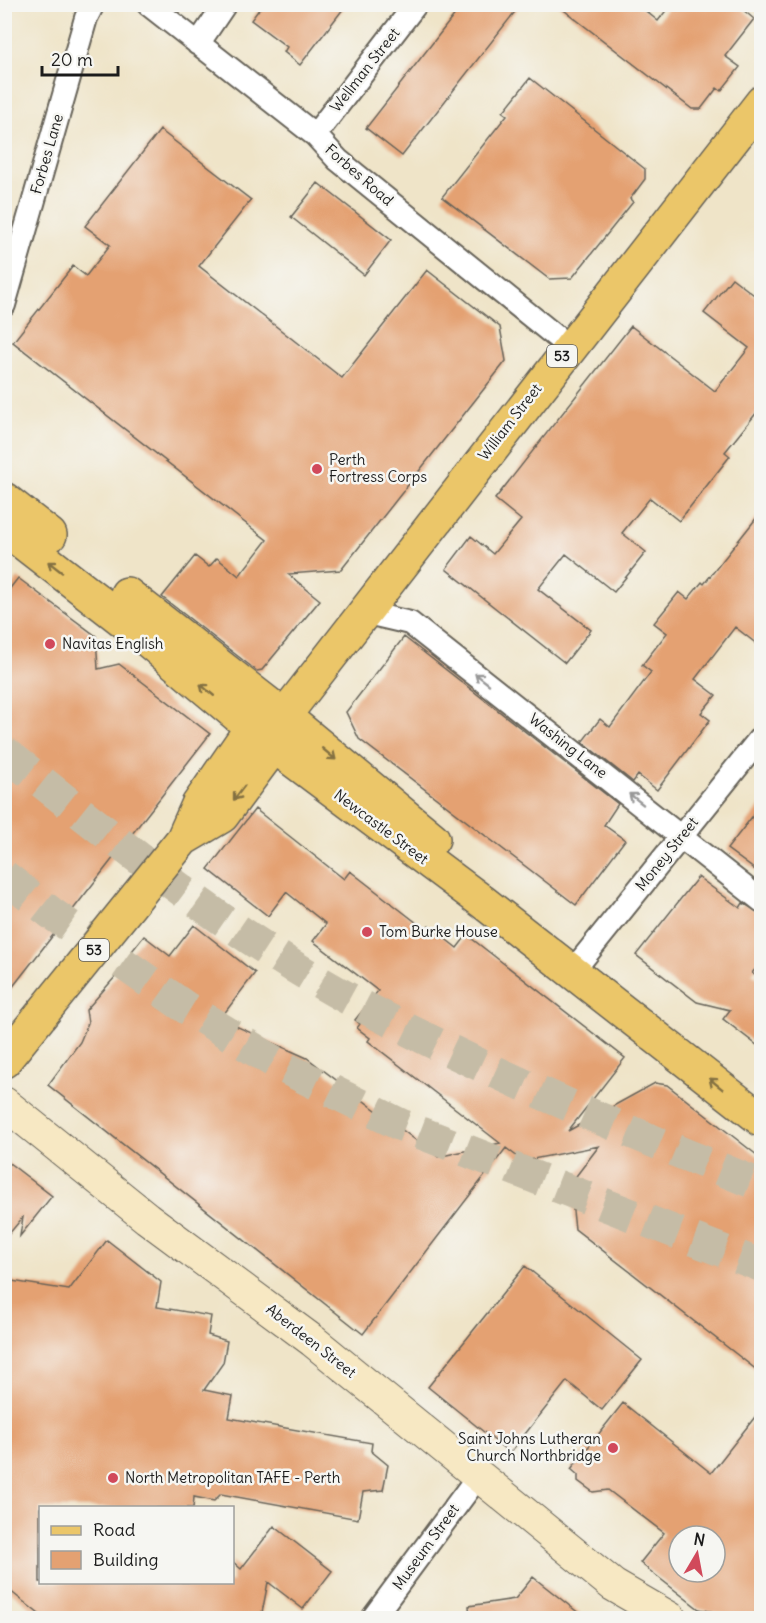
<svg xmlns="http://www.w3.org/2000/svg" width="766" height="1623" font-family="Delius,sans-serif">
<rect width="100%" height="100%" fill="#f6f6f2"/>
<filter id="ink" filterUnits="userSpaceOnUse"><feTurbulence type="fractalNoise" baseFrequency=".0167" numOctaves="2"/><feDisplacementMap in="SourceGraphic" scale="12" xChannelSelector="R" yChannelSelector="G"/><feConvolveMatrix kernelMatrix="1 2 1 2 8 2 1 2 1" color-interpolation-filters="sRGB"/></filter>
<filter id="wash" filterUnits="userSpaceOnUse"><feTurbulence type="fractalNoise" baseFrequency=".008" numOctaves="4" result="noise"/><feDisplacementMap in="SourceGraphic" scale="24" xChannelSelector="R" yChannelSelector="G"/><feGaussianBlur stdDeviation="1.35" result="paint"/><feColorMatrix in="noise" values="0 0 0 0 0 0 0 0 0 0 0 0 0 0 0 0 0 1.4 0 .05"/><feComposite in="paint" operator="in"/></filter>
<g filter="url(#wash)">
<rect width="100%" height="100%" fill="#efe4c8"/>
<g id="blocks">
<!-- building -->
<path fill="#e4a172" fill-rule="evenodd" d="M263,4H347L300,65L284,52L287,47L251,20Z
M463,4H521L402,156L366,128Z
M556,4H637L658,21L671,4H736L754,19L725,56L740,67L721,91L717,88L701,109H692Z
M530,78L645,169V179L630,199L633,202L572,278L549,279L442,197L507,115L503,112Z
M160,130L251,200L199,266L342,378L427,270L500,327L506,361L341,570L288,574L320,600L262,670L257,671L162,597L195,556L209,567L217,558L239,576L267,540L13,342L73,266L86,276L110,245L85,226Z
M318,183L391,240L364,275L291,217Z
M732,278L762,301V406L725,452L730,456L679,521L650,498L622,533L646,552L614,592L566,554L538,589L591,630L565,663L446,569L471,536L493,554L521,520L495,499L631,326L715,391L749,348L704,313Z
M762,511V648L735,627L695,679L716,695L701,713L710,720L657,790L638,775L633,782L582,742L600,719L610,727L651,672L642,665L667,633L654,623L679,592L688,599L702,582L704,584Z
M18,578L96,636L98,669L119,664L210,734L4,998V596Z
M404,637L618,804L604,825L625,840L576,905L359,739L346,712Z
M762,804V875L727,849Z
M255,809L344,879L350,871L426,930L429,926L457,948L467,935L625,1058L568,1131L655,1083L667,1085L762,1159V1374L575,1229L570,1184L599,1146L523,1161L506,1148L363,1334L48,1085L80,1042L88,1023L86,1010L131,959L132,951L144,936L170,956L194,925L255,973L220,1019L307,1058L438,1157L500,1143L368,1041L370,1038L357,1028L360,1024L355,1020L378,991L313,941L326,924L286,892L268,916L208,869Z
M698,877L740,908L743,903L762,914V962L752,973L762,981V1049L723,1019L730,1010L697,1002L636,955Z
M4,1159L52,1196L20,1236L23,1217L4,1240Z
M107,1240L161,1282L157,1307L211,1316L208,1335L227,1341L223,1363L204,1390L233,1396L229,1418L372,1443L371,1451L388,1465L383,1490L363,1492L358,1519L221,1494L214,1501L194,1497L193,1508H40V1582H232V1561L241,1569L274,1526L332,1571L303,1609L268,1582L261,1618H44L4,1586V1329L12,1281L69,1290Z
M525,1266L642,1360L602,1410L567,1381L510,1453L428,1387Z
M623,1403L711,1473L762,1408V1618H730V1615L699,1609L640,1563L664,1533L608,1490L593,1492L578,1481V1475L571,1469ZM679,1536H715V1572H679Z
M533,1577L585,1618H470L469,1606L515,1599Z"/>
</g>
</g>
<g filter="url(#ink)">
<use href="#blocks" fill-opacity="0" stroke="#666258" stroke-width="1.5"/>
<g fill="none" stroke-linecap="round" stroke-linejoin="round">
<!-- highway-tunnel -->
<path stroke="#c5bca6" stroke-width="33" stroke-dasharray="33 16" stroke-linecap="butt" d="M4,752C119,843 234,938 364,1007C492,1075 627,1131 762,1186
M4,876L51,913L185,1007L281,1066L401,1125L762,1266"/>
<defs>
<path id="street" d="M148,4L315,135L338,160L569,347
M198,44L225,4
M315,135L416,4
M4,305L86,18L93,4
M363,612L410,623L762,901
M572,972L762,736
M373,1618L479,1475"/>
<path id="secondary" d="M4,1103L147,1218L313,1341L613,1585L670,1618"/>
<path id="primary" d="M4,499L50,535
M4,528L134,629L274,746L483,902L762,1120
M127,594L284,716L433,839
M183,839L222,816L274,746L284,716L762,102
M4,1061L183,839L198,805L252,727L271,721"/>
</defs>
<!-- street casing -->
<use href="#street" stroke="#666258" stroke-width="26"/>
<!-- secondary casing -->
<use href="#secondary" stroke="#666258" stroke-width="34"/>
<!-- primary casing -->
<use href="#primary" stroke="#666258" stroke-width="36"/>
<!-- street -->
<use href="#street" stroke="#fff" stroke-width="22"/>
<!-- secondary -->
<use href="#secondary" stroke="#f7e8c3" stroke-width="32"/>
<!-- primary -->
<use href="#primary" stroke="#ebc669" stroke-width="33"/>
</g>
<!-- one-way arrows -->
<defs><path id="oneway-shaft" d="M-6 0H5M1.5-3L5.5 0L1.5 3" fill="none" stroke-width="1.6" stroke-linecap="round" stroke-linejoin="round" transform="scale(1.5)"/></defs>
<g stroke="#847142">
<use href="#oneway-shaft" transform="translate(55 567) rotate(-142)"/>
<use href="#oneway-shaft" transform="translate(207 690) rotate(-140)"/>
<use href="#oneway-shaft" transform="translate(329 754) rotate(40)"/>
<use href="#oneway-shaft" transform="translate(239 793) rotate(127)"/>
<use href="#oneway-shaft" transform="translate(716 1084) rotate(-141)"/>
</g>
<g stroke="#999">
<use href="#oneway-shaft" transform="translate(482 679) rotate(-142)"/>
<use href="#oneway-shaft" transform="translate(636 799) rotate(-142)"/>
</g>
</g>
<!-- markers -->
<g fill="#d1495b" stroke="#f6f6f2" stroke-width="2">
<circle cx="317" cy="469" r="6"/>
<circle cx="50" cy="644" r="6"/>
<circle cx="367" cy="932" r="6"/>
<circle cx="613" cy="1448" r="6"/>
<circle cx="113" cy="1478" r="6"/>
</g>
<g text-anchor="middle" stroke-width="5" stroke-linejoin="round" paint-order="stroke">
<!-- shield labels -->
<g fill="#f6f6f2" stroke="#5d5d5c" stroke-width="1.5">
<rect x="547" y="345" width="30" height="22" rx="4.5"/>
<rect x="79" y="939" width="30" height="22" rx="4.5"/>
</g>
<g font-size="14" font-weight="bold" fill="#1c1c1c">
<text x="562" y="361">53</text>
<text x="94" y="955">53</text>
</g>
<!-- street labels -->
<g font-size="15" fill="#1c1c1c" stroke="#f6f6f2">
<text transform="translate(365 70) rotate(-52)" y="5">Wellman Street</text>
<text transform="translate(47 154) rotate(-74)" y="5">Forbes Lane</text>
<text transform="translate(359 175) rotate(41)" y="5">Forbes Road</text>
<text transform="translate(510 422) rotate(-52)" y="5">William Street</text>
<text transform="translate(568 746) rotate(38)" y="5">Washing Lane</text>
<text transform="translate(381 827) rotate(37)" y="5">Newcastle Street</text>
<text transform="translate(667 854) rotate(-51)" y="5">Money Street</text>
<text transform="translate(311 1341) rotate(38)" y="5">Aberdeen Street</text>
<text transform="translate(426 1547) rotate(-54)" y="5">Museum Street</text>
</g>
<!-- poi labels -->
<g font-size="15" fill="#1c1c1c" stroke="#f6f6f2" text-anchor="start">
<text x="329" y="465">Perth<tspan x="329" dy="17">Fortress Corps</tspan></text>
<text x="62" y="649">Navitas English</text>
<text x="379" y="937">Tom Burke House</text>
<text x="601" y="1444" text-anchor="end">Saint Johns Lutheran<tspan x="601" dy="17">Church Northbridge</tspan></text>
<text x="125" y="1483">North Metropolitan TAFE - Perth</text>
</g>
</g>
<!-- margin -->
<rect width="766" height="1623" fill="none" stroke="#f6f6f2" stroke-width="24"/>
<!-- legend -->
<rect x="39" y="1506" width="195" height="78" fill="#f6f6f2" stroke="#9f9f9c" stroke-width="1.5"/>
<rect x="51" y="1526" width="30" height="9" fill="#ebc669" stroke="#9f9f9c" stroke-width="1.5"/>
<text x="93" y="1536" font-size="18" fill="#1c1c1c">Road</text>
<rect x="51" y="1551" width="30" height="18" fill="#e4a172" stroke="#9f9f9c" stroke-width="1.5"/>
<text x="93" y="1566" font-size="18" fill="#1c1c1c">Building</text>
<!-- north arrow -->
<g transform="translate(697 1554) rotate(10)"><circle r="28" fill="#f6f6f2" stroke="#9f9f9c" stroke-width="1.5"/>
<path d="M0-4.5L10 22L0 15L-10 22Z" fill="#d1495b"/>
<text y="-9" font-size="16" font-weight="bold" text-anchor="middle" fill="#1c1c1c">N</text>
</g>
<!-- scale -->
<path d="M42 66v9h76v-9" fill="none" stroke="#1c1c1c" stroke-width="3"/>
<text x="51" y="66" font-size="18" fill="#1c1c1c" stroke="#f6f6f2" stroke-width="4.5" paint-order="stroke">20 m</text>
</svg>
